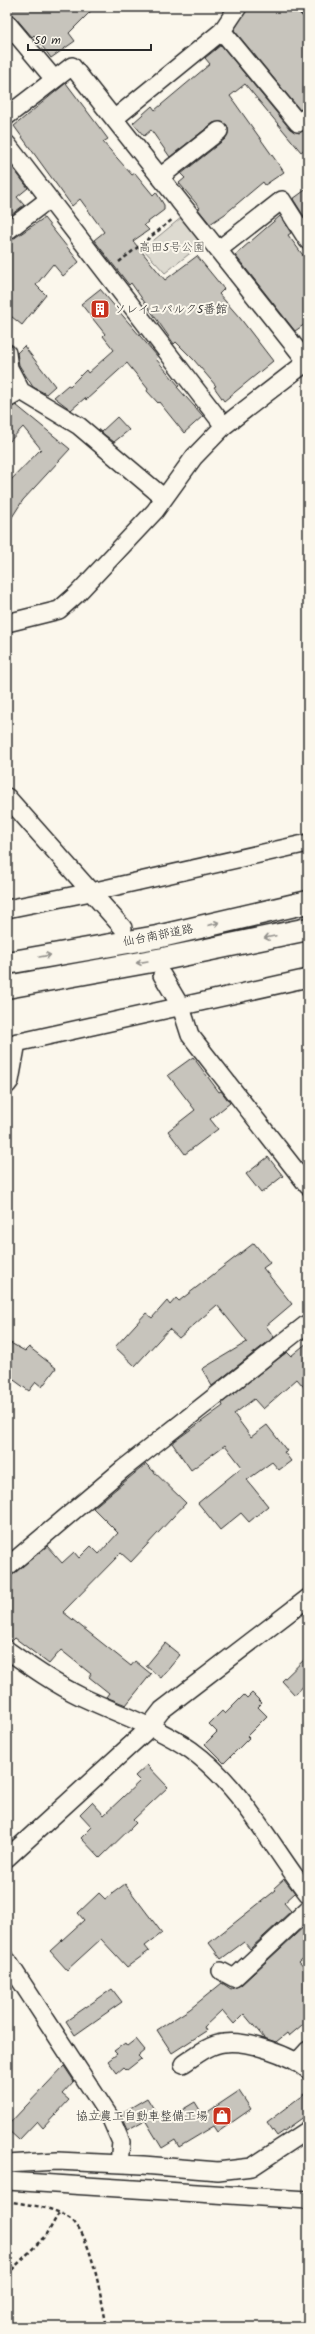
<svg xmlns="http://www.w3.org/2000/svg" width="315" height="2334" font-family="Kalam,'Klee One',sans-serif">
<rect width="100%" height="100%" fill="#fbf7ec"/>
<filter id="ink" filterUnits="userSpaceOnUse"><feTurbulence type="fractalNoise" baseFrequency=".025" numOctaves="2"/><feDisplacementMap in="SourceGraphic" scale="8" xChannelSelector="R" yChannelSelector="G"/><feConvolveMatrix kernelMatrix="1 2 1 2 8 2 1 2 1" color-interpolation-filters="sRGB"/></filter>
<g filter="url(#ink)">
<!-- green -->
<path fill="#dddad0" stroke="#84827e" d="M182,217L203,243L165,273L143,249Z"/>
<!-- building -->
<path fill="#c7c4bc" stroke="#2b2b2b" d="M7,7H95L69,33L75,41L51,58L34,35L32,37L15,17L7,13Z
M248,7H297L300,14L308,21V106L300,110L234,30Z
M221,45L290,129L299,133L308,128V147L301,152L245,84L230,96L284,172L265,185L263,182L225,214L210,224L198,209L200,208L179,183L185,178L181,174L225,139L228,134L227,125L222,122L213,123L170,157L151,130L144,136L133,123L152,106L155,110L210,64L205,58Z
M66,83L108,139L103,142L132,175L135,173L153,195L156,192L164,205V210L144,225L149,230L133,241L165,280L197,256L224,289L219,294L240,318L273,361L224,401L214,387L216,386L194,360L176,342L174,344L131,283L129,285L94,240L104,232L80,199L72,206L14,126Z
M7,160L28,188L17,197L24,205L7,218Z
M308,188V221H307L293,199Z
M280,216L291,233L288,235L308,262V322L295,331L235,255Z
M44,218L79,262L63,276L53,264L36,285L46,295L22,325L7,313V241L13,239Z
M100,289L158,357L156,359L179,386L177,387L203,416L184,433L159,402L158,403L147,391L148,389L127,363L86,400L85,398L71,410L54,397L68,385L70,386L86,370L88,373L114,350L103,336L105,334L81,304Z
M24,346L55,386L46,394L33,387L19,365L17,353Z
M16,405L70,449L23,500L7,525V484L41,449L23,427L7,444V409Z
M117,417L129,430L114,442L101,432Z
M193,1057L219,1092L221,1091L230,1103L210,1119L218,1129L185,1154L168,1131L195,1110L168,1075Z
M268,1157L283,1176L261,1193L246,1174Z
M254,1243L270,1263L263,1268L292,1304L266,1326L274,1337L212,1386L202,1369L247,1342L217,1305L179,1338L169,1329L135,1366L115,1347L146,1313L152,1318L167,1301L170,1305L176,1298L179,1301Z
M7,1341L25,1351L29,1347L56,1368L42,1387L36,1382L29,1391L7,1375Z
M308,1342V1392L297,1379L263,1409L254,1399L234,1414L251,1437L267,1425L287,1451L284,1452L291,1461L279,1470L272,1462L247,1480L268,1506L249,1522L241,1513L220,1530L198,1503L242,1467L225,1445L191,1470L172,1443L223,1406L222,1403L287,1352L291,1356Z
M146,1464L186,1503L131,1562L121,1553L63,1612L131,1666L135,1661L151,1674L126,1705L106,1697L109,1693L89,1677L91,1674L61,1650L49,1664L15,1638L12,1641L7,1640V1579L47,1546L62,1563L74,1552L79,1558L91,1546L99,1554L118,1533L93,1508Z
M165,1643L180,1655L161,1678L146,1666Z
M308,1656V1681L295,1695L282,1681Z
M252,1693L262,1703L258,1707L267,1716L247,1736L249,1738L224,1763L205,1744L217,1732L209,1724L222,1711L225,1714L244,1695L247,1698Z
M147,1765L168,1787L133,1820L136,1823L100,1858L81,1838L92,1827L80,1814L92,1802L104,1815L140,1781L135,1776Z
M284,1879L295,1893L284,1903L291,1911L250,1949L244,1942L221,1959L209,1943L276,1890L274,1888Z
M125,1884L162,1933L145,1946L149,1951L127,1967L101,1939L67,1970L50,1951L84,1920L78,1913L99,1893L105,1899Z
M308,1923V1954L299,1962L308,1972V2020L289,2036L287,2033L276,2042L264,2038L244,2014L234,2024L222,2010L204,2027L206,2031L172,2053L157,2030L190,2009L222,1983L231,1989L241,1985Z
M112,1989L122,2002L75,2035L66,2021Z
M136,2039L145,2050L138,2056L141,2059L127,2070L124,2067L117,2073L108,2061L117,2054L114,2051L125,2043L127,2046Z
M64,2066L74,2081L62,2094L69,2100L43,2128L37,2121L19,2140L7,2129V2126Z
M239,2091L251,2109L218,2132L214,2126L179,2147L175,2140L162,2148L145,2120L127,2130L120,2114L147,2098L162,2122L195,2102L203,2115Z
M308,2091V2114L277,2136L267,2122Z"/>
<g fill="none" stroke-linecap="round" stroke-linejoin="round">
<defs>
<path id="minor" d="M307,7L308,8
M7,23L54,79
M222,31L298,123L308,116
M7,116L72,66L307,362
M114,119L222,31L238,7
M7,144L224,426
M160,177L219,131
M7,231L49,199
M218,250L282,200L308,241
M7,353L9,368L21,391L79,426L164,498
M7,399L21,391
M7,623L59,610L77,594L155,511L194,457L224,426L308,361
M7,797L123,928
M7,909L91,892L308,843
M162,975L181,1007L190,1035L308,1186
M7,1045L308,978
M7,1085L10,1081L17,1042
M7,1567L123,1469L308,1323
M7,1650C31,1667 55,1684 82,1697C118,1714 158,1727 191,1750C241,1786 271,1846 308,1894
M7,1858L145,1732L162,1710L308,1598
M7,1960L111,2119L121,2142L119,2164
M221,1971L234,1978L308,1909
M298,2061L308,2050
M183,2064C195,2056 210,2044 224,2043C247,2040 291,2055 308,2070
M7,2164L57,2161L143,2165L218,2171L252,2167L308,2130
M7,2181L308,2200"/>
<path id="highway" d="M7,963L157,937L308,902
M7,987L163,959L308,929"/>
</defs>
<!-- minor casing -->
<use href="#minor" stroke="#2b2b2b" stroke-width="20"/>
<!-- highway casing -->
<use href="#highway" stroke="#2b2b2b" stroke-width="25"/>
<!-- path -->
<path stroke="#2b2b2b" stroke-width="2.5" stroke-dasharray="4 3" stroke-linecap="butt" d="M119,262L173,219
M7,2201C27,2205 52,2206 69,2218C92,2232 101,2301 107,2327
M7,2275L47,2234L59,2213"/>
<!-- minor -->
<use href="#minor" stroke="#fbf7ec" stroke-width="17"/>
<!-- highway -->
<use href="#highway" stroke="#fbf7ec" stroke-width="22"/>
</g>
<!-- one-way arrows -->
<defs><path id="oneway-shaft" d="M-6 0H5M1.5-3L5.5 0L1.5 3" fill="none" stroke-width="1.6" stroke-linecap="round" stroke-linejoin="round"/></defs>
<g stroke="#93918c">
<use href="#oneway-shaft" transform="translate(214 924) rotate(-13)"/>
<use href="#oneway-shaft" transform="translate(270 937) rotate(168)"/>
<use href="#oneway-shaft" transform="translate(45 956) rotate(-10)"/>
<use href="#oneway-shaft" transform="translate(142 962) rotate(170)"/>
</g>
</g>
<!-- icons -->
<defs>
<symbol id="building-square" viewBox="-11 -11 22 22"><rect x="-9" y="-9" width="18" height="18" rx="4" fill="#c8321e" stroke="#fbf7ec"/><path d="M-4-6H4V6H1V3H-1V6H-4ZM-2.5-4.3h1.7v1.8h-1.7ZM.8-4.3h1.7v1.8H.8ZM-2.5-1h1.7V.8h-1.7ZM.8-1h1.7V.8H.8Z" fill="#fff"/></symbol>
<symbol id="shop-square" viewBox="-11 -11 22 22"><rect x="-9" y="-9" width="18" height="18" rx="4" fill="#c8321e" stroke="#fbf7ec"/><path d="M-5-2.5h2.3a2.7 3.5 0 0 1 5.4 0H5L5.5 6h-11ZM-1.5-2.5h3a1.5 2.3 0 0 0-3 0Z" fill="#fff"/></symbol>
</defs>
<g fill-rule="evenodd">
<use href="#building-square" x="89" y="298" width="22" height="22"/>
<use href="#shop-square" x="211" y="2105" width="22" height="22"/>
</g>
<g text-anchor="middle" stroke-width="4" stroke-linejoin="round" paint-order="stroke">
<!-- park labels -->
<g font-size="12" fill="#585754" stroke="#fbf7ec">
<text x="172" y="251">高田5号公園</text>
</g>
<!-- poi labels -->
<g font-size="12" fill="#2b2b2b" stroke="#fbf7ec" text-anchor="start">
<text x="114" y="313">ソレイユパルク5番館</text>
<text x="208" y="2120" text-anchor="end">協立農工自動車整備工場</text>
</g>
<!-- street labels -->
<g font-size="12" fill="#2b2b2b" stroke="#fbf7ec">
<text transform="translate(158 935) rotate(-11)" y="4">仙台南部道路</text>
</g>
</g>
<!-- margin -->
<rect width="315" height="2334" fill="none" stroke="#fbf7ec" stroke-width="24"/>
<rect x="12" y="12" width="291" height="2310" fill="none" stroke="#2b2b2b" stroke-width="1.5" filter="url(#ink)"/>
<!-- scale -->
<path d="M28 44v6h123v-6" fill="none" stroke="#2b2b2b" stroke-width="2"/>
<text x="34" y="44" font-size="12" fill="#2b2b2b" stroke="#fbf7ec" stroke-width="3" paint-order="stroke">50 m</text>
</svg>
